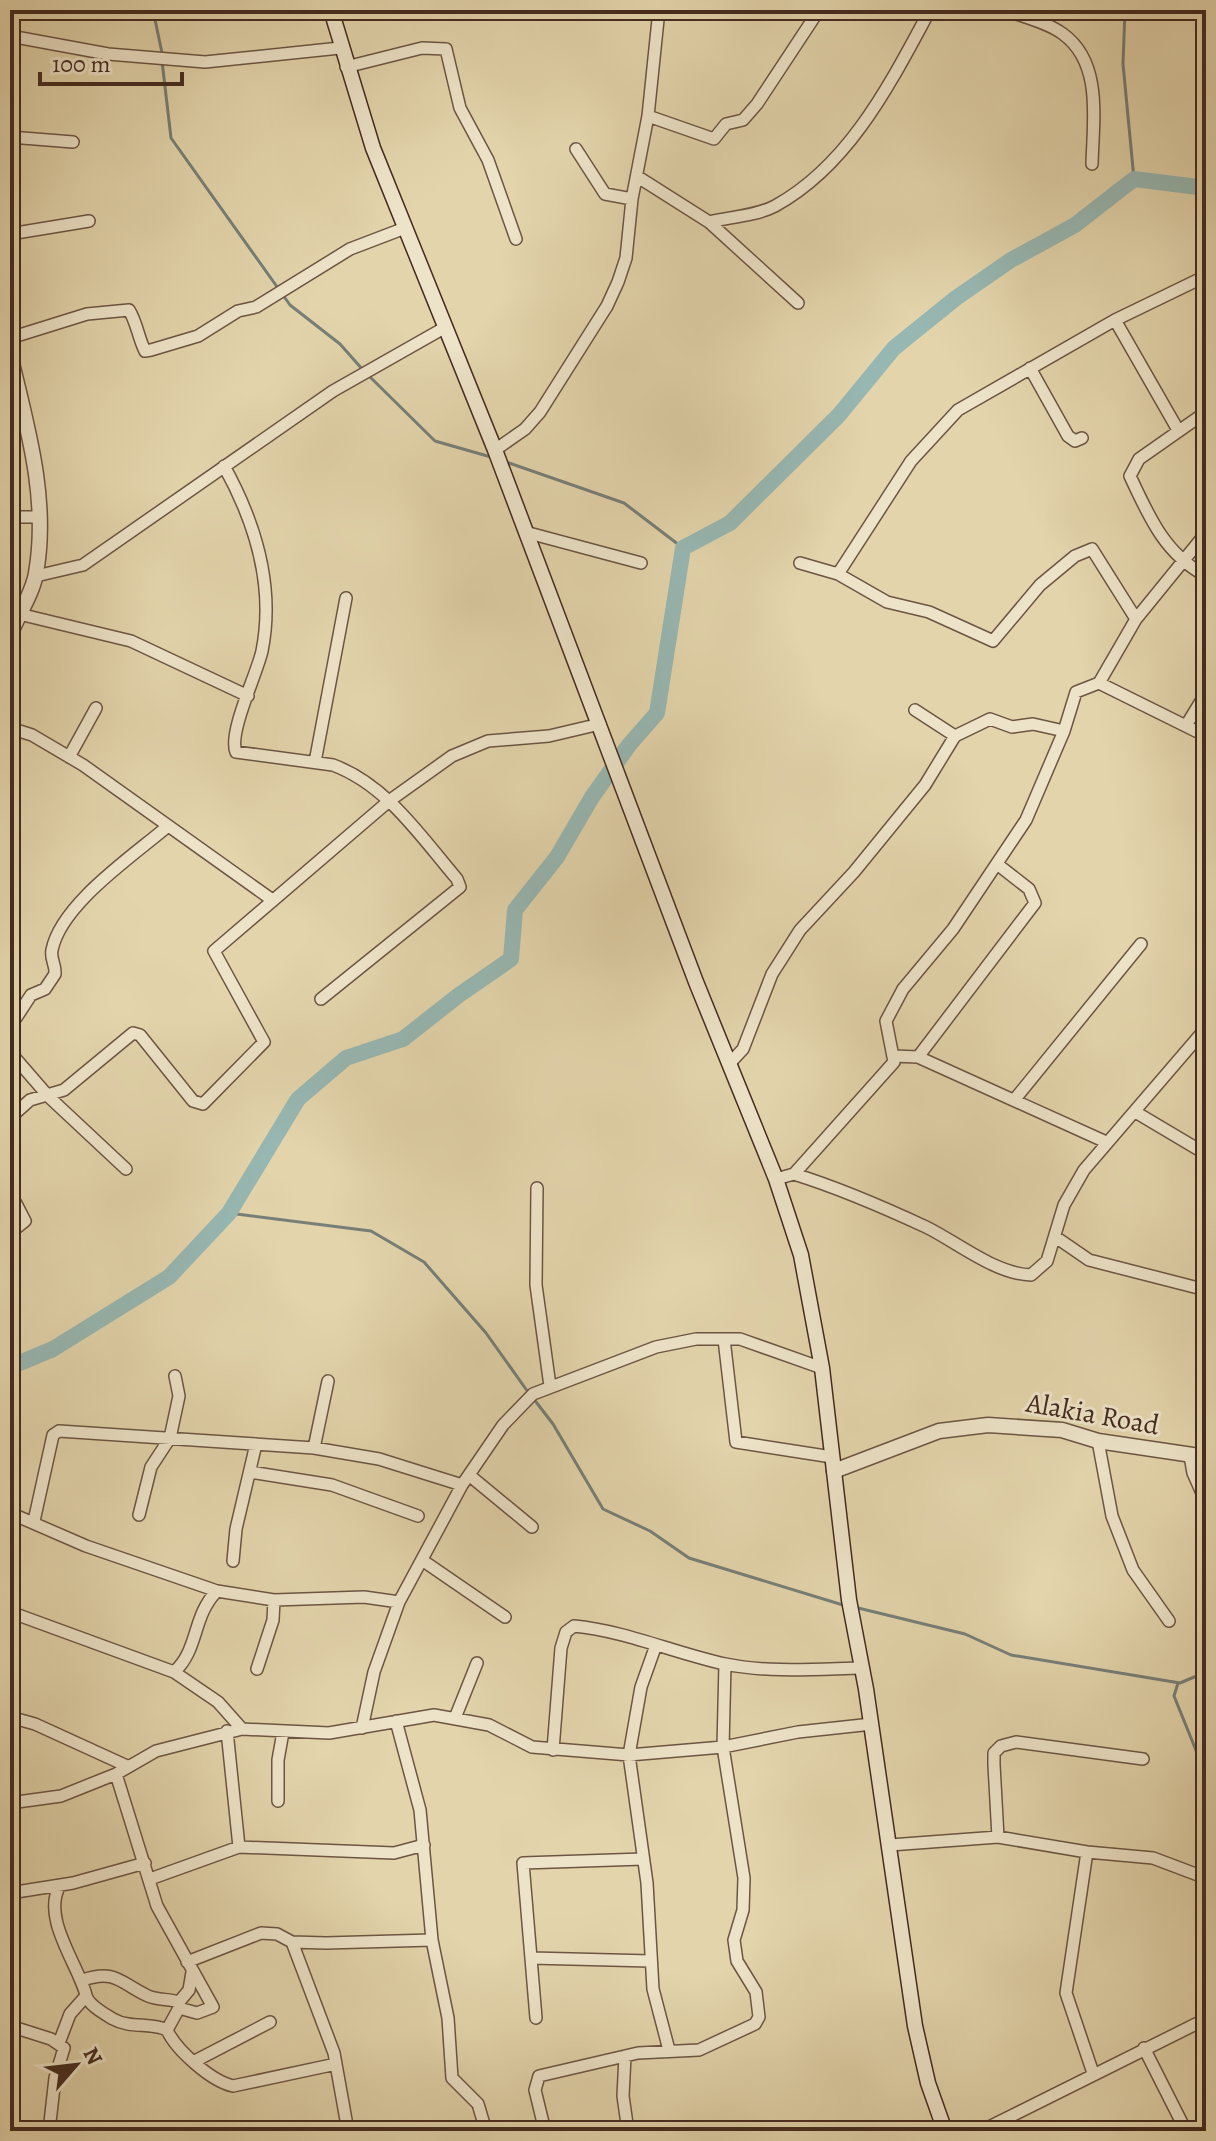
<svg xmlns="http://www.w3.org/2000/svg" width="1216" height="2141" font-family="Alegreya,serif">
<rect width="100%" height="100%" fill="#e3d4ab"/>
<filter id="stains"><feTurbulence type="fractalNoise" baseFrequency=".0025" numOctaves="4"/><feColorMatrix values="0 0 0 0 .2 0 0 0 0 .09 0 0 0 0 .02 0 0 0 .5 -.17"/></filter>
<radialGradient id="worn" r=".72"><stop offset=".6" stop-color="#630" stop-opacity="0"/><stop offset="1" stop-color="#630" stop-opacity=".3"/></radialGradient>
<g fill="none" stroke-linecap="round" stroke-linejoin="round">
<!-- stream -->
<path stroke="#767f78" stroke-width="3" d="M153,10L162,53
M1125,10L1123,64L1134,179
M162,61L171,138L290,305L340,344L363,370
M368,375L435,441L491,457
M506,462L624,503L683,548
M229,1213L371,1231L424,1262L486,1333L528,1392
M533,1398L553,1424L603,1509L650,1531L689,1558L843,1605
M854,1607L965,1634L1011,1655L1180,1683L1206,1672
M1178,1683L1174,1696L1206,1775"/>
<!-- river -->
<path stroke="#97b7b2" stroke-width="16" d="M10,1367L53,1349L169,1277L229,1213L298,1099L346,1058L403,1039L459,995L511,959L515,910L557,857L592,797L629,745L657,713L683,548L730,523L839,415L894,348L956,298L1011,260L1075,225L1134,179L1206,188"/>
<defs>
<path id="minor" d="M1005,10C1023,17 1047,22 1063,34C1103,63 1093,121 1092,164
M10,36L108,54L205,62L340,48
M346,67L422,48L446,49L460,108L488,160L516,239
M648,116L714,139L726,124L743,120L757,104L819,10
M10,137L73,142
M576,149L605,194L632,199
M638,177L709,222L798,303
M709,222C729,217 756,216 775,206C850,165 891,82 930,10
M10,234L89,221
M1115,320L1178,430
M10,338L87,314L129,310C137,323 138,337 145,351L151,350L198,336L238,311L256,307L350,249L405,228
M1030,368L1068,436L1075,441L1082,438
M1206,412L1139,459L1130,476C1149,517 1165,554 1206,576
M495,450L525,429L540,412L607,306L618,282L626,258L632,199L648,116L659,10
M224,466C255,522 275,586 262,651C257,674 228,733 236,752L333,765C387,785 421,837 457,879L460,887L321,999
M10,517H40
M525,532L641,563
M800,563L838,574L887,602L929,612L993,641L1040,585L1075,556L1092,549L1136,619
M838,574L911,461L958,410L1115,320L1206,276
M36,576L83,565L333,391L444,328
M19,614L131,641L248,696
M1099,683L1206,736
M915,710L955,736
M1187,724L1206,693
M10,728L32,735L83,765L271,899
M69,757L96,708
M315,762L346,598
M1206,941V961
M10,1027L31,995L45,989L55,974C56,965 50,959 52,950C61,904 133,856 168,826
M10,1052L49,1097L126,1169
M894,1056L918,1057L1106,1142
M918,1057L1035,903L1029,889L997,864
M729,1064L743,1049L772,974L800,930L854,872L925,785L955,736L990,719L1012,727L1033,724L1064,731
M1015,1099L1141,944
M1137,1113L1206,1154
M10,1118L30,1100L64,1090L133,1033L140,1035L193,1101L203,1104L264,1042L214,951L389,801L452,756L488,741L549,736L600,724
M794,1174C839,1188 883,1207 926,1227C957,1242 995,1274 1031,1275L1047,1261L1064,1205L1084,1170L1206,1028
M776,1179L794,1174L894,1062L886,1021L903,989L953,929L1026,820L1064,731L1076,692L1099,683L1136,619L1206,533
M537,1188L536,1285L550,1386
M10,1192L25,1221L10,1233
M1057,1238L1089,1260L1206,1290
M724,1339L736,1442L832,1457
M1098,1441L1112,1516L1133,1570L1169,1621
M314,1448L328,1381
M1190,1456L1193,1473L1206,1502
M250,1472L332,1485L418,1516
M469,1475L532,1527
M10,1513L86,1546L217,1591L274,1600L364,1597L399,1602
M139,1515L151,1467L170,1438L179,1396L175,1376
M34,1521L53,1435L59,1431L314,1448L379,1459L462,1485
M422,1560L505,1617
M233,1561L236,1529L256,1444
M10,1612L174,1672L218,1702L242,1729
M656,1645L641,1687L629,1755L647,1883L653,1989L669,2050
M257,1669L273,1620L274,1600
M174,1672C199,1650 192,1616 217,1591
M10,1717L35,1724L127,1766
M455,1718L477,1663
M396,1721L420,1810L432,1940L448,2018L452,2078L478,2104L486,2131
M362,1728L374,1672L399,1602L462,1485L503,1425L533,1394L656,1347L696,1339H740L822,1368
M227,1731L239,1847
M553,1750L561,1648L566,1632L574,1626C626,1631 674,1653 725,1664C770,1673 817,1669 862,1668
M116,1774L157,1906L213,2007L197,2013L179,2008L167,2030
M278,1801V1760L283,1732
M10,1803L61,1796L116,1774L156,1751L242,1729L329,1733L434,1715L489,1725L532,1747L629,1755L723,1747L798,1732L872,1724
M998,1837L994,1765V1753L1001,1746L1016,1742L1143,1759
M890,1845L998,1837L1087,1852L1153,1858L1206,1878
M1087,1852L1066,1993L1093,2073
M150,1879L239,1847L394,1853L424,1845
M60,1885C41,1918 78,1964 86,1995C88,2005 105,2014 113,2019C131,2029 150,2022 167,2030
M10,1893L73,1883L145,1863
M292,1942L334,2053L348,2131
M531,1958L651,1961
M187,1962L261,1933L277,1934L292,1942L326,1943L432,1940
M83,1980C116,1969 120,1983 148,1996C157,2000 169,1999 179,2002L189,1990L192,1972
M536,2018L523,1863L643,1859
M10,2026L51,2039L64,2048L55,2078L49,2131
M167,2030C176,2050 211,2081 233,2086L336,2064
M59,2043L70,2014L86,1996
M1144,2048L1186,2131
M625,2056L623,2096L628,2131
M195,2061L270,2022
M260,2131H268
M545,2131L535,2090L539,2076L638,2053L699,2050L755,2024L759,2017L756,1992L737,1961L734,1940L743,1910L744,1878L723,1747L725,1664
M981,2131L1206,2019"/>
<path id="tertiary" d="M10,355C27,426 49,499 36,573C33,593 18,615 10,635
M834,1471L939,1431L988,1425L1062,1430L1098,1441L1206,1457"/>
<path id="secondary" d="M331,10L373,148L495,450L696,982L776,1179L801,1255L822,1368L849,1600L866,1689L915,2026L928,2083L945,2131"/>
</defs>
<!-- minor casing -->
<use href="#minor" stroke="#6c5543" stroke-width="14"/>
<!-- tertiary casing -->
<use href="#tertiary" stroke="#6c5543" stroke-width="17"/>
<!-- secondary casing -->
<use href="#secondary" stroke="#442b20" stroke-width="17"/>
<!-- minor -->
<use href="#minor" stroke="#ede3c8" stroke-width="11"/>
<!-- tertiary -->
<use href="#tertiary" stroke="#ede3c8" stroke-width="14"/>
<!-- secondary -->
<use href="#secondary" stroke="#ede3c8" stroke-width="14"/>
</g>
<g text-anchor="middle" stroke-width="6" stroke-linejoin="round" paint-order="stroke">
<!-- street labels -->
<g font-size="28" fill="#442b20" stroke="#ede3c8">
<text transform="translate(1093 1413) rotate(10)" y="10">Alakia Road</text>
</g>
</g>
<!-- margin -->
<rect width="1216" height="2141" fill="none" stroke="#e3d4ab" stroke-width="40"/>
<rect x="12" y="12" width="1192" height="2117" fill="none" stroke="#442b20" stroke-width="4"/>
<rect x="20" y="20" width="1176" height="2101" fill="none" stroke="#442b20" stroke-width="2"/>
<!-- north arrow -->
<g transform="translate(76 2065) rotate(62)" stroke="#ede3c8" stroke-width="6" paint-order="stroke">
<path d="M0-6L14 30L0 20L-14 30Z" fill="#442b20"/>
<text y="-12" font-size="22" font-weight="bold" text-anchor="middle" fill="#442b20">N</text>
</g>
<!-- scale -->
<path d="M40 72v12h142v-12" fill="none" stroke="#442b20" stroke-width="4"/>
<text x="52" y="72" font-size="24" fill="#442b20" stroke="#ede3c8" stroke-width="6" paint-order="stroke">100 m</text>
<rect width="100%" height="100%" filter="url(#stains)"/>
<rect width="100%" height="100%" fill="url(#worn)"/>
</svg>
